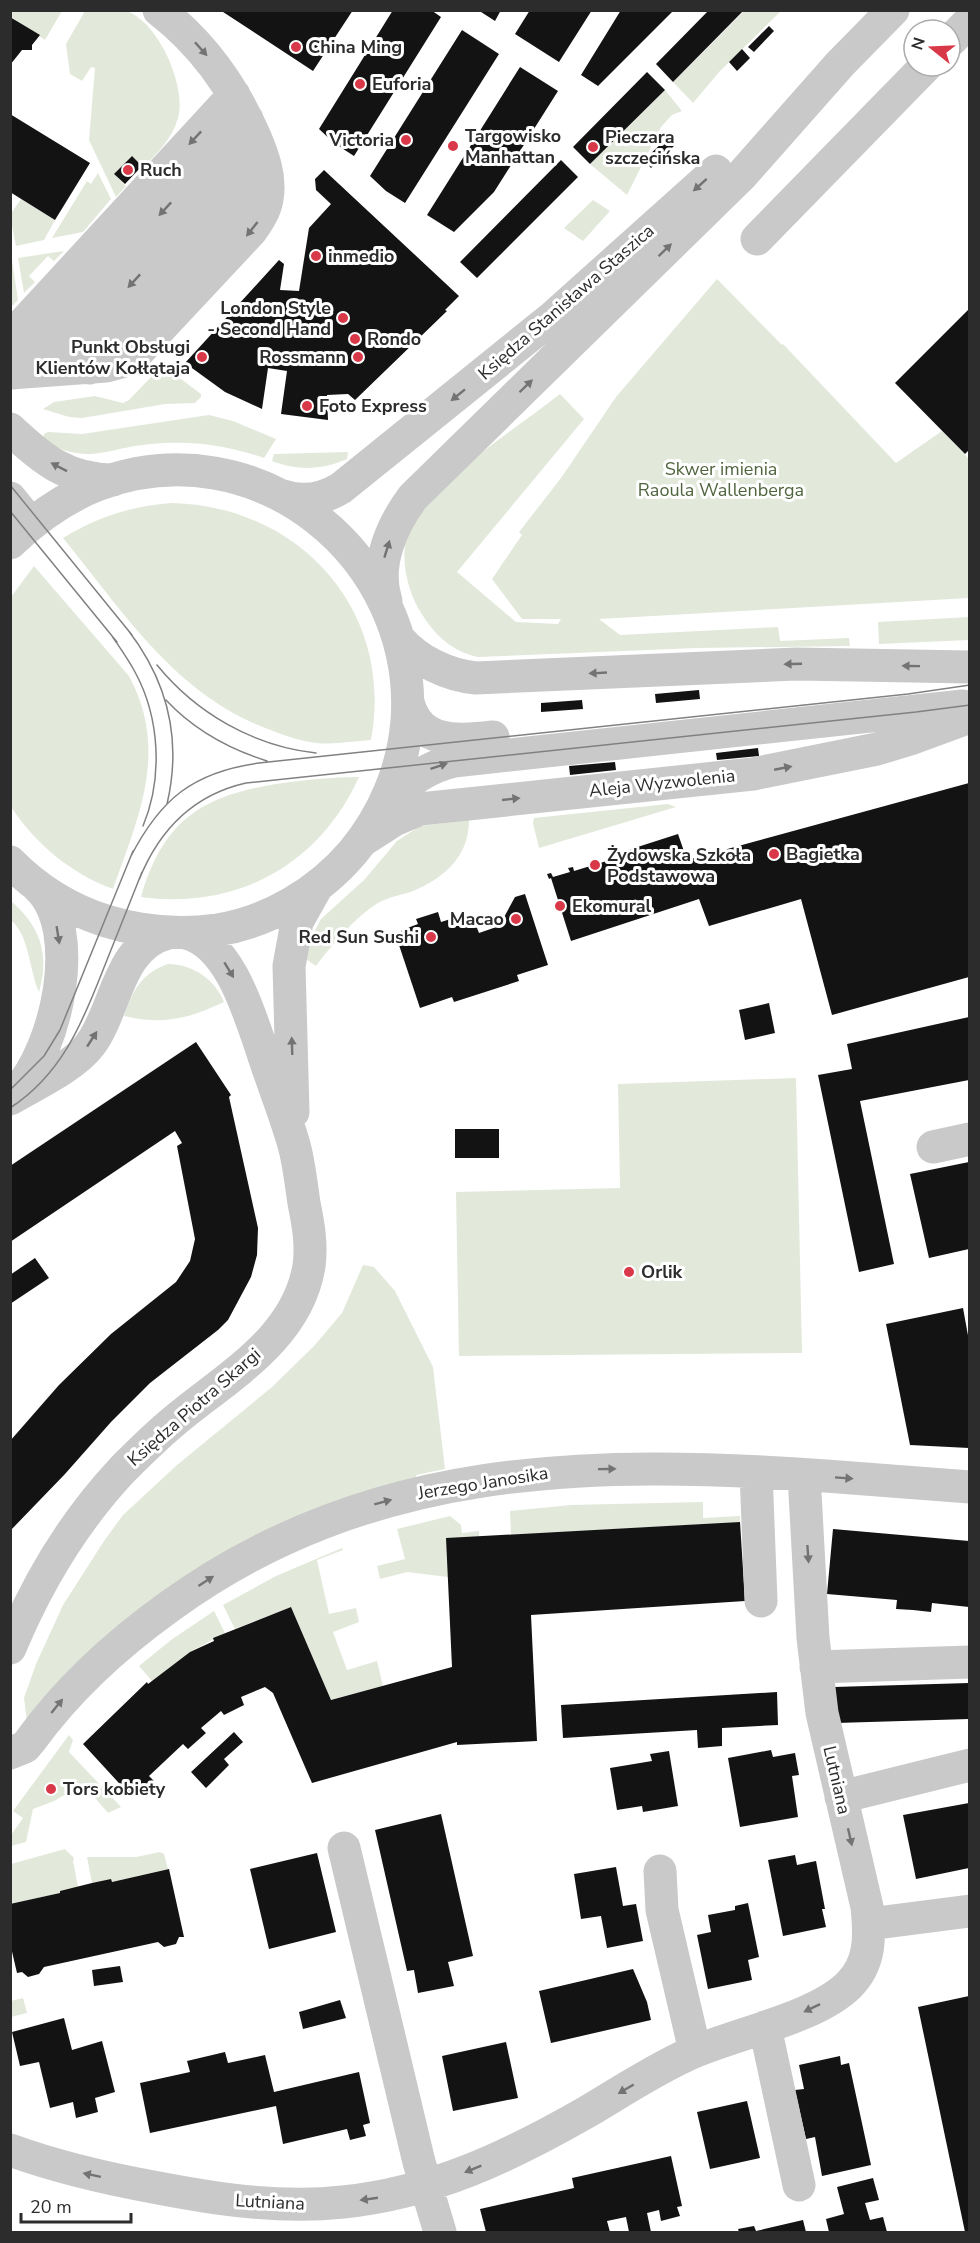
<svg xmlns="http://www.w3.org/2000/svg" width="980" height="2243" font-family="'Nunito Sans',sans-serif">
<rect width="100%" height="100%" fill="#fff"/>
<!-- green -->
<path fill="#e2e9da" d="M10,11H62L45,40L11,17Z
M85,11C97,11 115,7 127,11C159,23 187,87 178,118C172,139 158,152 144,167L131,156L114,174L126,186L116,197L89,140L95,68L91,67L82,81L70,74L66,44Z
M744,11H781L720,71L693,103L673,82Z
M665,90L682,111L672,115L661,127L627,195L590,164Z
M98,173L111,199L83,232L52,238L87,181L91,184Z
M21,199L55,220L44,240L16,246L10,215Z
M593,200L610,211L583,241L564,228Z
M64,251L54,261L48,256L29,276L35,282L24,293L18,258Z
M12,260L18,300L11,307L10,261Z
M717,279L782,345L783,344L896,463L942,431L969,459V598L599,619L620,635L778,627L780,641L849,638L850,646L697,648L478,657C449,651 431,631 417,606C404,580 399,548 412,522C415,516 422,510 426,504C464,461 515,429 560,394L584,419L457,572L516,622L558,624L561,619H522L492,579L522,535L519,532L561,478L616,397Z
M169,373H173L201,394V397L195,403L165,404L82,418L69,417L43,409L54,402L95,396L123,403L129,400L152,376Z
M209,415L233,421L276,439L264,458C227,445 190,440 151,444C104,448 91,466 43,441L44,434L48,432L82,434Z
M348,452L347,459C321,470 299,471 272,461L274,454Z
M172,503C300,506 395,611 371,740C353,741 334,745 316,743C299,741 283,735 268,729C175,694 124,613 63,538C97,517 132,506 172,503Z
M34,566L129,676C169,750 139,816 113,889C70,873 36,844 11,807V597Z
M969,617V640L879,644L878,622Z
M359,777C319,865 237,910 141,897C163,821 201,796 276,784C304,780 331,777 359,777Z
M668,804L676,807L539,848L533,823L534,818Z
M469,820C469,857 444,878 413,891C402,895 388,897 378,903C355,917 332,945 316,966L306,959L309,942L321,919L364,880L397,841L420,826Z
M11,901C40,926 50,954 39,992C29,970 30,937 11,920Z
M168,964C192,964 215,979 224,1002C188,1019 163,1025 124,1016C132,991 142,973 168,964Z
M796,1078L802,1353L459,1356L456,1192L620,1188L618,1084Z
M363,1265L374,1267L395,1291L433,1367L445,1469L416,1475L417,1482L349,1502L27,1721L24,1698L36,1664L63,1605L104,1541L123,1515L177,1465L272,1387L314,1346L342,1313Z
M703,1502V1518L740,1516V1522L511,1535L510,1511L571,1505Z
M450,1516L461,1525L462,1533L479,1531V1536L448,1577L407,1572L380,1579L377,1566L405,1559L397,1529Z
M342,1548L343,1550L317,1560L329,1614L356,1608L359,1622L333,1632L347,1670L377,1661L383,1686L331,1700L291,1607L235,1629L223,1605L276,1576Z
M214,1611L225,1633L190,1652L152,1681L139,1666L171,1640Z
M69,1735L73,1740L69,1752L121,1807L108,1813L83,1784L54,1801L33,1809L26,1842L11,1846V1835L23,1818L13,1811Z
M65,1849L74,1858L73,1861L78,1887L60,1891V1893L11,1904V1864Z
M160,1852L164,1854L168,1869L112,1882L92,1883L87,1857H136Z
M23,1998L27,2013L11,2017V2001Z"/>
<!-- building -->
<path fill="#131313" d="M220,10H353L313,71Z
M393,10H431L441,17L354,156L334,143L319,129Z
M478,10H501L495,21Z
M530,10H592L559,62L515,34Z
M621,10H674L598,86L581,75Z
M709,10H744L673,82L656,64Z
M10,17L40,35L32,45V50H22L10,65Z
M769,26L774,31L754,52L748,47Z
M462,30L499,54L405,203L386,191L370,176Z
M742,49L750,58L737,71L729,62Z
M520,67L558,91L494,192L454,232L427,215Z
M647,72L665,90L590,164L573,147Z
M10,114L90,163L55,220L10,192Z
M668,137L675,145L651,168L644,160Z
M132,156L142,166L125,184L114,174Z
M561,160L578,177L477,278L460,262Z
M324,170L459,296L445,310L447,311L355,400L348,394L327,395L328,420L281,414L287,371L268,368L262,409L225,392L185,363L279,260L284,264L280,290L299,291L309,228L331,204L316,190L315,179Z
M969,309V450L965,454L895,383Z
M699,690L700,699L656,703L655,694Z
M582,700L583,709L541,712V703Z
M758,748L759,756L717,760L716,753Z
M615,762L616,770L570,775L569,766Z
M969,783V977L832,1015L801,899L709,926L699,899L571,941L551,878L549,879L547,874L551,873L553,877L570,872L568,868L573,867L574,871L623,856L622,852L678,834L687,860Z
M525,894L548,965L517,975L519,981L454,1002L452,997L420,1008L397,939L402,930L418,924L416,919L438,912L441,922L457,917L477,928L479,933L505,924L503,919L515,897Z
M769,1003L775,1033L745,1040L739,1010Z
M969,1017V1080L860,1101L894,1264L859,1272L818,1075L852,1069L847,1044Z
M196,1042L231,1095L229,1097L258,1228L257,1255L251,1277L228,1320L218,1330L150,1383L111,1422L65,1474L10,1531V1441L59,1385L111,1334L176,1282L190,1261L195,1239L177,1146L182,1143L175,1131L10,1242V1166Z
M455,1129H499V1158H455Z
M969,1162V1249L929,1258L910,1174Z
M35,1258L49,1278L10,1304V1275Z
M963,1308L969,1341V1448L910,1445L886,1324Z
M740,1522L745,1601L531,1615L537,1741L457,1745V1742L312,1783L273,1693L265,1687L241,1697L244,1705L224,1715L221,1711L201,1728L206,1733L188,1749L183,1744L149,1776L154,1781L137,1796L132,1791L129,1794L83,1744L147,1682L148,1684L190,1652L214,1641L213,1638L291,1607L331,1700L452,1667L446,1538Z
M833,1529L969,1541V1607L932,1603L931,1612L913,1610L896,1609L897,1600L827,1594Z
M969,1683V1719L836,1723L834,1687Z
M777,1692L778,1725L722,1728V1746L698,1748L697,1730L563,1738L561,1705Z
M234,1732L243,1742L224,1759L229,1765L206,1788L191,1772Z
M771,1750L773,1757L795,1753L799,1775L792,1776L798,1817L740,1827L728,1758Z
M669,1751L678,1806L643,1812L642,1806L617,1810L610,1768L652,1761L650,1754Z
M969,1803V1868L916,1879L903,1815Z
M441,1814L473,1956L448,1962L454,1986L418,1993L414,1970L407,1971L375,1830Z
M317,1853L336,1932L269,1949L250,1869Z
M795,1855L797,1865L816,1861L825,1909H822L826,1927L783,1936L768,1860Z
M616,1867L623,1906L636,1904L643,1941L607,1948L601,1916L581,1919L574,1874Z
M169,1869L184,1937H179L176,1944L164,1947L158,1942L44,1967L39,1974L28,1977L22,1972L17,1973L10,1943V1904L60,1893V1891L92,1883L111,1879L112,1882Z
M748,1903L759,1957L748,1960L752,1980L708,1989L697,1935L711,1932L708,1915L735,1910V1906Z
M120,1966L123,1982L94,1986L92,1970Z
M633,1969L647,2002L651,2020L551,2043L539,1991Z
M969,1996V2232H965L918,2007Z
M340,2000L346,2018L303,2029L299,2012Z
M64,2018L72,2050L102,2041L115,2092L95,2098L98,2112L76,2118L73,2102L50,2108L39,2062L20,2066L12,2032Z
M506,2042L518,2098L453,2111L442,2056Z
M225,2052L228,2063L265,2055L274,2092L359,2072L370,2123L363,2125L366,2136L350,2140L347,2129L283,2144L276,2106L150,2133L140,2083L190,2072L187,2061Z
M840,2056L841,2065L849,2063L871,2165L822,2176L815,2137L806,2139L795,2090L804,2089L799,2065Z
M747,2101L760,2158L710,2169L697,2112Z
M671,2156L682,2206L677,2207L680,2216L661,2221L659,2210L647,2213L651,2232H629L626,2217L607,2221L610,2232H486L480,2209L574,2188L572,2178Z
M873,2178L879,2200L865,2203L870,2220L883,2217L887,2232H829L826,2219L844,2214L837,2187Z
M803,2220L806,2232H739L738,2229L754,2226L756,2231Z"/>
<g fill="none" stroke-linecap="round" stroke-linejoin="round">
<!-- minor -->
<path stroke="#c9c9c9" stroke-width="33" d="M950,41L970,21
M757,239L926,66
M10,338L234,95
M90,368L267,175
M51,370L258,146
M10,373L106,366L121,362L135,355L251,231C258,221 265,211 267,199C271,177 263,156 255,137C233,86 203,44 159,10
M14,373L247,119
M10,429C42,459 67,480 113,480
M283,496C304,503 323,499 341,488L553,317L716,171
M10,498L31,524
M10,543C36,518 64,498 97,485C256,424 419,556 407,721C403,769 384,815 353,852C319,892 269,922 217,930C140,940 65,918 10,862
M386,601C374,565 392,525 413,497L741,176L840,64L893,10
M399,639C418,661 447,675 476,678L796,664L970,667
M408,702C419,745 459,741 493,737
M387,804C405,783 426,767 454,761L963,706
M366,838L394,820L420,809L753,774L877,749L910,739L970,717
M16,1092C56,1051 84,930 38,887
M10,1099C34,1085 73,1067 90,1045C117,1009 117,946 168,933
M293,1112L289,966L297,922L316,888
M933,1147L970,1139
M756,1472L761,1601
M10,1648C37,1583 75,1520 123,1469C139,1453 155,1437 173,1422C225,1378 297,1340 309,1266C312,1244 308,1223 304,1203C301,1183 299,1163 294,1145C285,1113 272,1082 262,1050C249,1013 230,944 186,933
M816,1667L970,1662
M10,1753L25,1747L30,1741C69,1687 117,1644 170,1606C368,1462 592,1459 826,1476C874,1480 922,1483 970,1487
M841,1797L970,1765
M344,1848L419,2162L440,2232
M660,1871L662,1910L695,2051
M869,1924L970,1911
M765,2027L799,2185
M10,2150C57,2167 104,2178 153,2187C215,2199 280,2209 343,2202C432,2193 508,2157 585,2113C619,2093 652,2071 687,2055C732,2034 815,2019 849,1985C871,1963 870,1936 867,1907L822,1713L813,1638L804,1475"/>
<!-- tram -->
<path stroke="#818181" stroke-width="1.5" d="M10,485L132,635
M10,511L117,642
M128,630C168,682 182,740 167,804
M112,636C120,648 128,659 135,672C160,718 163,778 143,826
M157,665C196,713 253,746 316,753
M166,700C193,729 229,749 267,761
M130,858C160,799 193,772 259,763L908,694L970,685
M139,880C159,830 193,795 246,783L916,712L970,705
M10,1090L44,1056L60,1030L133,851
M10,1108C61,1075 82,1024 103,970C116,937 129,905 142,872"/>
</g>
<!-- one-way arrows -->
<defs><path id="oneway-solid" d="M-6-.8H1V-3.2L6.5 0L1 3.2V.8H-6Z" transform="scale(1.5)"/></defs>
<g fill="#737373">
<use href="#oneway-solid" transform="translate(201 49) rotate(48)"/>
<use href="#oneway-solid" transform="translate(195 138) rotate(133)"/>
<use href="#oneway-solid" transform="translate(700 185) rotate(138)"/>
<use href="#oneway-solid" transform="translate(165 209) rotate(133)"/>
<use href="#oneway-solid" transform="translate(252 229) rotate(128)"/>
<use href="#oneway-solid" transform="translate(665 250) rotate(-44)"/>
<use href="#oneway-solid" transform="translate(134 281) rotate(133)"/>
<use href="#oneway-solid" transform="translate(526 386) rotate(-44)"/>
<use href="#oneway-solid" transform="translate(458 395) rotate(141)"/>
<use href="#oneway-solid" transform="translate(59 467) rotate(-153)"/>
<use href="#oneway-solid" transform="translate(387 549) rotate(-73)"/>
<use href="#oneway-solid" transform="translate(793 664) rotate(178)"/>
<use href="#oneway-solid" transform="translate(911 666) rotate(-179)"/>
<use href="#oneway-solid" transform="translate(598 673) rotate(177)"/>
<use href="#oneway-solid" transform="translate(439 766) rotate(-19)"/>
<use href="#oneway-solid" transform="translate(783 768) rotate(-11)"/>
<use href="#oneway-solid" transform="translate(511 799) rotate(-6)"/>
<use href="#oneway-solid" transform="translate(58 935) rotate(81)"/>
<use href="#oneway-solid" transform="translate(229 970) rotate(59)"/>
<use href="#oneway-solid" transform="translate(92 1039) rotate(-57)"/>
<use href="#oneway-solid" transform="translate(292 1046) rotate(-92)"/>
<use href="#oneway-solid" transform="translate(607 1469) rotate(-1)"/>
<use href="#oneway-solid" transform="translate(844 1478) rotate(4)"/>
<use href="#oneway-solid" transform="translate(383 1502) rotate(-15)"/>
<use href="#oneway-solid" transform="translate(808 1554) rotate(86)"/>
<use href="#oneway-solid" transform="translate(206 1581) rotate(-33)"/>
<use href="#oneway-solid" transform="translate(57 1706) rotate(-51)"/>
<use href="#oneway-solid" transform="translate(850 1837) rotate(77)"/>
<use href="#oneway-solid" transform="translate(812 2008) rotate(154)"/>
<use href="#oneway-solid" transform="translate(626 2089) rotate(150)"/>
<use href="#oneway-solid" transform="translate(473 2169) rotate(158)"/>
<use href="#oneway-solid" transform="translate(92 2175) rotate(-168)"/>
<use href="#oneway-solid" transform="translate(369 2199) rotate(172)"/>
</g>
<!-- markers -->
<g fill="#d93848" stroke="#fff" stroke-width="2">
<circle cx="296" cy="47" r="6"/>
<circle cx="360" cy="84" r="6"/>
<circle cx="406" cy="140" r="6"/>
<circle cx="453" cy="146" r="6"/>
<circle cx="593" cy="147" r="6"/>
<circle cx="128" cy="170" r="6"/>
<circle cx="316" cy="256" r="6"/>
<circle cx="343" cy="318" r="6"/>
<circle cx="355" cy="339" r="6"/>
<circle cx="202" cy="357" r="6"/>
<circle cx="358" cy="357" r="6"/>
<circle cx="307" cy="406" r="6"/>
<circle cx="774" cy="854" r="6"/>
<circle cx="595" cy="865" r="6"/>
<circle cx="560" cy="906" r="6"/>
<circle cx="516" cy="919" r="6"/>
<circle cx="431" cy="937" r="6"/>
<circle cx="629" cy="1272" r="6"/>
<circle cx="51" cy="1789" r="6"/>
</g>
<g text-anchor="middle" stroke-width="6" stroke-linejoin="round" paint-order="stroke">
<!-- poi labels -->
<g font-size="18" font-weight="bold" fill="#2c2c2c" stroke="#fff" text-anchor="start">
<text x="308" y="53">China Ming</text>
<text x="372" y="90">Euforia</text>
<text x="465" y="142">Targowisko<tspan x="465" dy="21">Manhattan</tspan></text>
<text x="605" y="143">Pieczara<tspan x="605" dy="21">szczecińska</tspan></text>
<text x="394" y="146" text-anchor="end">Victoria</text>
<text x="140" y="176">Ruch</text>
<text x="328" y="262">inmedio</text>
<text x="331" y="314" text-anchor="end">London Style<tspan x="331" dy="21">- Second Hand</tspan></text>
<text x="367" y="345">Rondo</text>
<text x="190" y="353" text-anchor="end">Punkt Obsługi<tspan x="190" dy="21">Klientów Kołłątaja</tspan></text>
<text x="346" y="363" text-anchor="end">Rossmann</text>
<text x="319" y="412">Foto Express</text>
<text x="786" y="860">Bagietka</text>
<text x="607" y="861">Żydowska Szkoła<tspan x="607" dy="21">Podstawowa</tspan></text>
<text x="572" y="912">Ekomural</text>
<text x="504" y="925" text-anchor="end">Macao</text>
<text x="419" y="943" text-anchor="end">Red Sun Sushi</text>
<text x="641" y="1278">Orlik</text>
<text x="63" y="1795">Tors kobiety</text>
</g>
<!-- street labels -->
<g font-size="18" fill="#2c2c2c" stroke="#fff">
<text transform="translate(566 302) rotate(-41)" y="6">Księdza Stanisława Staszica</text>
<text transform="translate(662 783) rotate(-6)" y="6">Aleja Wyzwolenia</text>
<text transform="translate(194 1407) rotate(-41)" y="6">Księdza Piotra Skargi</text>
<text transform="translate(483 1483) rotate(-9)" y="6">Jerzego Janosika</text>
<text transform="translate(837 1780) rotate(77)" y="6">Lutniana</text>
<text transform="translate(270 2202) rotate(3)" y="6">Lutniana</text>
</g>
<!-- park labels -->
<g font-size="18" fill="#50643d" stroke="#fff">
<text x="721" y="475">Skwer imienia<tspan x="721" dy="21">Raoula Wallenberga</tspan></text>
</g>
</g>
<!-- border -->
<rect width="980" height="2243" fill="none" stroke="#2c2c2c" stroke-width="24"/>
<!-- north arrow -->
<g transform="translate(932 48) rotate(288)"><circle r="28" fill="#ffffff" stroke="#ababab" stroke-width="1.5"/>
<path d="M0-4.5L10 22L0 15L-10 22Z" fill="#d93848"/>
<text y="-9" font-size="16" font-weight="bold" text-anchor="middle" fill="#2c2c2c">N</text>
</g>
<!-- scale -->
<path d="M21 2213v9h110v-9" fill="none" stroke="#2c2c2c" stroke-width="3"/>
<text x="30" y="2213" font-size="18" fill="#2c2c2c" stroke="#ffffff" stroke-width="4.5" paint-order="stroke">20 m</text>
</svg>
